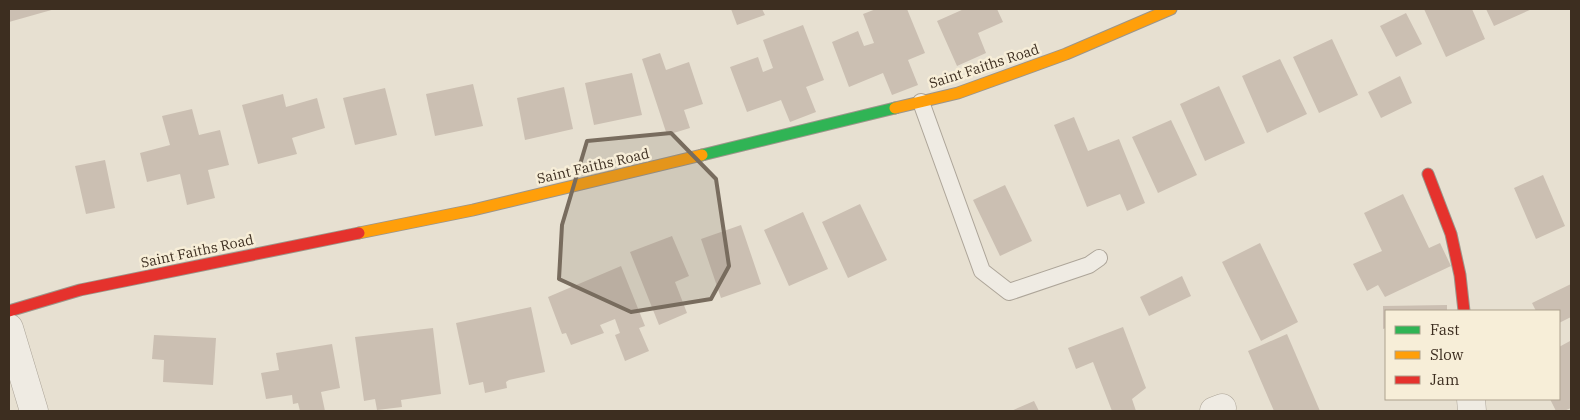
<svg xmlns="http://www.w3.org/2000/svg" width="1580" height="420" font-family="'IBM Plex Serif',serif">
<rect width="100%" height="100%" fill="#e7e0d1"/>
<!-- building -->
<path fill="#cbbfb2" d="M9,9H55L9,22Z
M731,9H762L765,15L737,25Z
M876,9H907L925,53L908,60L918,85L892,95L883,73L849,87L832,42L858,31L864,46L874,43L863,14Z
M964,9H997L1003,22L978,33L986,53L957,66L937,21Z
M1424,9H1472L1485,39L1446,57Z
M1486,9H1532L1494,26Z
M1406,13L1422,44L1396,57L1380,26Z
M803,25L824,80L806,87L816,112L790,122L781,100L747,112L730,67L758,57L763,72L773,68L763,40Z
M1332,39L1358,95L1319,113L1293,57Z
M660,53L666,70L689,62L703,104L684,110L690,128L667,135L642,59Z
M1280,59L1307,114L1267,133L1242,76Z
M632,73L642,115L594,125L585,83Z
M1400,76L1412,103L1381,118L1368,92Z
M473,84L483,126L435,136L426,94Z
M1219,86L1245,143L1205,161L1180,104Z
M564,87L573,129L525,140L517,98Z
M385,88L397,135L355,145L343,98Z
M283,94L286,107L317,98L325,128L292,138L297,154L258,164L242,105Z
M192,109L199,135L220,130L229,165L208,170L215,198L187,205L180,174L147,182L140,153L170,145L162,116Z
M1074,117L1088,151L1119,139L1145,203L1127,211L1120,194L1087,207L1054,125Z
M1171,120L1197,175L1158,193L1132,137Z
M105,160L115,208L86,214L75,166Z
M1543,175L1565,226L1536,239L1514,188Z
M1005,185L1032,241L1000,256L973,200Z
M1403,194L1429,248L1440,243L1451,266L1385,297L1378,285L1367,291L1353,264L1382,251L1364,213Z
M860,204L887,260L848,278L822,222Z
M803,212L828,269L789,286L764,230Z
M741,225L761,284L721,298L701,239Z
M672,236L689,276L675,282L687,313L659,325L630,252Z
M1260,243L1298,322L1261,341L1222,262Z
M621,266L645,326L639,328L649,351L625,361L615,335L620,333L615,319L600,325L604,333L571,345L566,333L562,334L548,297Z
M1182,276L1191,296L1149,316L1140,297Z
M1571,284V317L1559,323V311H1536L1532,303Z
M1447,305V311H1386V328L1383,329V306Z
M531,307L545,372L509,380L506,382L507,388L485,393L483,382L469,385L456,323Z
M1123,327L1146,388L1132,399L1136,411H1112L1093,362L1076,369L1068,348Z
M433,328L441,394L401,400L402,407L377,410L375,399L364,401L355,337Z
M1287,334L1320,411H1274L1248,351Z
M154,335L216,338L213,385L163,382L164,360L152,359Z
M1570,341L1571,345V408L1564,411H1556L1550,399H1559V347Z
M332,344L340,388L321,392L325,411H300L298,403L293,404L292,395L266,399L261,373L279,370L276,353Z
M1034,401L1039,411H1011Z"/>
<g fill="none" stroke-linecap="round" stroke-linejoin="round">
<defs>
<path id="lane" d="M921,102L982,271L1009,292L1089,265L1099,258"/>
<path id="street" d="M9,328L34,411
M1471,399L1472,411
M1214,411L1222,408"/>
<path id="fast" d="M702,155L895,108"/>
<path id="slow" d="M895,108L958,93L1066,54L1171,9
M359,233L473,210L702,155"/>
<path id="jam" d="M1428,174L1451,234L1460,275L1464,311
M9,311L80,290L359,233"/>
</defs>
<!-- lane casing -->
<use href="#lane" stroke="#ada599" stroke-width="18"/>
<!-- street casing -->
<use href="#street" stroke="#ada599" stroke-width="29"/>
<!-- fast casing -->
<use href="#fast" stroke="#9c958a" stroke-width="13"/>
<!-- slow casing -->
<use href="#slow" stroke="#9c958a" stroke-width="13"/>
<!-- jam casing -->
<use href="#jam" stroke="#9c958a" stroke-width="13"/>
<!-- lane -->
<use href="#lane" stroke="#efebe3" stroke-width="16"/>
<!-- street -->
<use href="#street" stroke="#efebe3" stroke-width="28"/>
<!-- fast -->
<use href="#fast" stroke="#30b455" stroke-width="11"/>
<!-- slow -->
<use href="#slow" stroke="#ff9f0a" stroke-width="11"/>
<!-- jam -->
<use href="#jam" stroke="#e5322d" stroke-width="11"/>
</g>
<!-- marked area -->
<path fill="#786c5e" fill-opacity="0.2" stroke="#786c5e" stroke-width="4" stroke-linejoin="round" d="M671,133L716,179L729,266L711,299L631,312L559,279L562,225L587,141Z"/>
<g text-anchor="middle" stroke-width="5" stroke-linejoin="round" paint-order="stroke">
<!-- street labels -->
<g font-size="14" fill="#3d2e20" stroke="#f7eed8">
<text transform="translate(984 66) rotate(-18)" y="5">Saint Faiths Road</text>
<text transform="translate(593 166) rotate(-13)" y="5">Saint Faiths Road</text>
<text transform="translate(197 251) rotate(-12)" y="5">Saint Faiths Road</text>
</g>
</g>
<!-- border -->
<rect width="1580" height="420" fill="none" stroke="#3d2e20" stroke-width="20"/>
<!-- legend -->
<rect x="1385" y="310" width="175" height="90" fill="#f7eed8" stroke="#ada18e"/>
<rect x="1395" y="326" width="25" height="8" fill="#30b455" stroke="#ada18e"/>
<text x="1430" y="335" font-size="15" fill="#3d2e20">Fast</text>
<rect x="1395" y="351" width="25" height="8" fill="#ff9f0a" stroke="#ada18e"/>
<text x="1430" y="360" font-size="15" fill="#3d2e20">Slow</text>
<rect x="1395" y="376" width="25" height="8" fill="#e5322d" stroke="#ada18e"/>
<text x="1430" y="385" font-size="15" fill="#3d2e20">Jam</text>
</svg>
